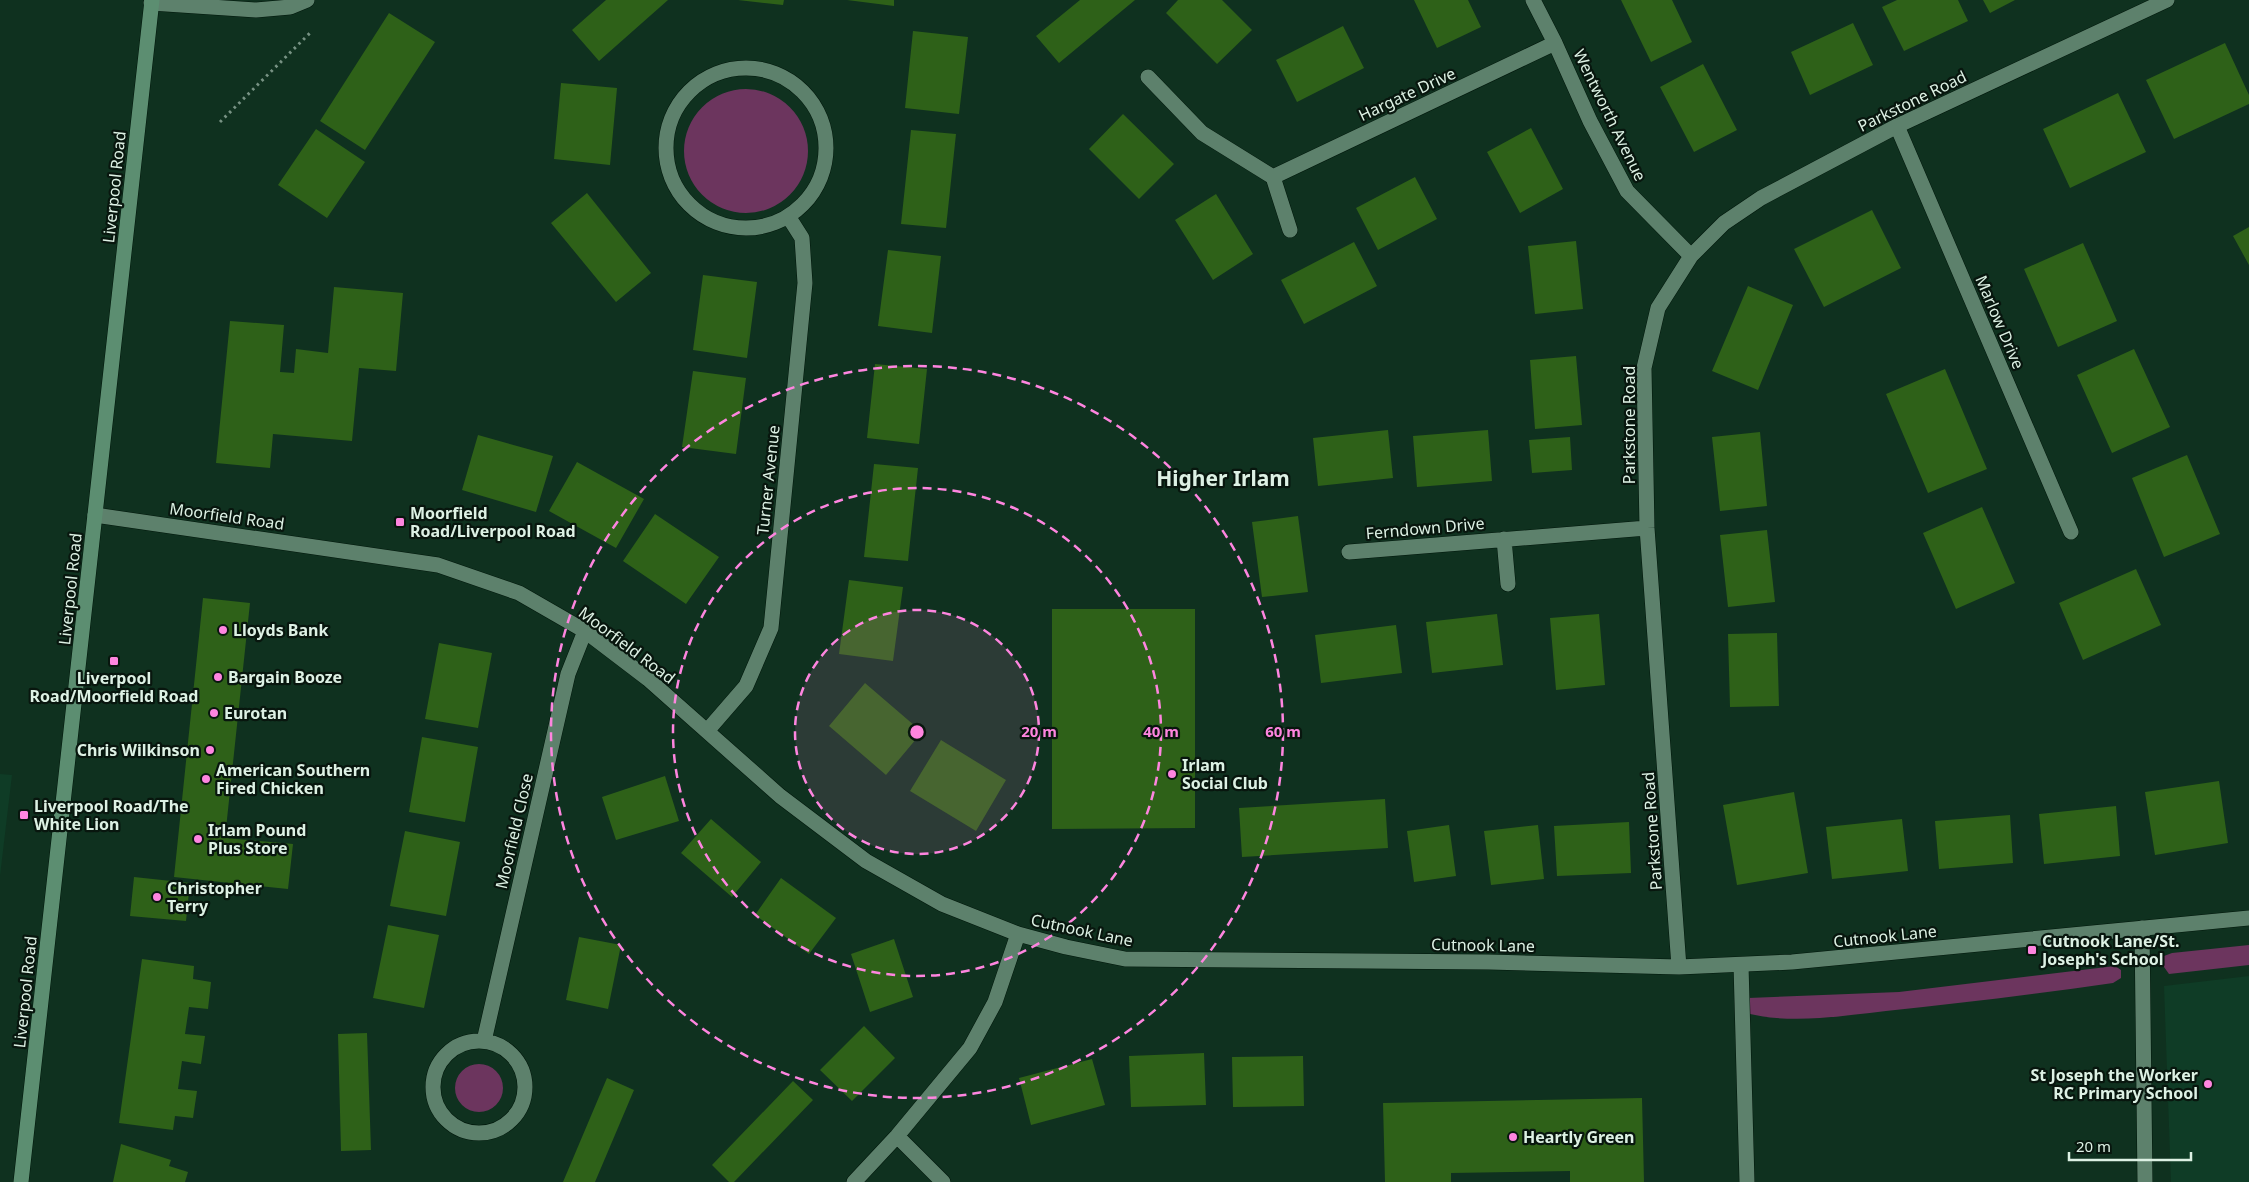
<svg xmlns="http://www.w3.org/2000/svg" width="2249" height="1182" font-family="'Noto Sans',sans-serif">
<rect width="100%" height="100%" fill="#0f311f"/>
<!-- built -->
<path fill="#0f3c26" d="M0,774L12,775L0,876Z
M2249,976V1182H2171L2164,986Z"/>
<!-- green -->
<path fill="#6c355e" d="M684 151a62 62 0 1 1 124 0a62 62 0 1 1-124 0Z
M2249,945V965L2169,974L2164,967V956L2172,953Z
M2115,966L2121,970V978L2113,983C2037,994 1962,1003 1886,1011C1842,1016 1793,1024 1750,1014L1748,998L1899,992Z
M455 1088a24 24 0 1 1 48 0a24 24 0 1 1-48 0Z"/>
<!-- building -->
<path fill="#2e6118" d="M606,0H668L599,61L572,30Z
M738,0H784L783,5Z
M847,0H894V6Z
M1080,0H1135L1059,63L1036,36Z
M1178,0H1222L1252,30L1217,64L1166,13Z
M1414,0H1468L1481,27L1437,48Z
M1621,0H1672L1692,42L1651,62Z
M1897,0H1958L1968,21L1904,51L1882,7Z
M1983,0H2015L1990,13Z
M389,13L435,42L365,150L320,121Z
M1853,23L1873,65L1810,95L1791,52Z
M1343,26L1364,68L1297,102L1276,60Z
M913,31L968,37L959,114L905,108Z
M2225,43L2249,95V104L2174,139L2146,80Z
M1703,64L1737,130L1694,152L1660,87Z
M561,83L617,88L610,165L554,159Z
M2118,93L2146,152L2070,188L2043,129Z
M1123,114L1174,164L1139,199L1089,149Z
M1531,128L1563,189L1520,213L1487,152Z
M316,129L365,162L327,218L278,185Z
M911,130L956,134L946,228L901,224Z
M1415,177L1437,219L1378,250L1356,208Z
M587,193L651,273L616,302L551,223Z
M1216,194L1253,254L1213,280L1175,220Z
M1872,210L1901,268L1824,307L1794,249Z
M2249,227V265L2233,236Z
M1576,241L1583,309L1535,314L1528,246Z
M1354,242L1377,286L1304,324L1281,280Z
M2083,243L2117,321L2058,347L2024,269Z
M888,250L941,256L932,333L878,326Z
M703,275L757,282L747,358L693,350Z
M1748,286L1793,305L1758,390L1712,371Z
M334,287L403,293L396,371L359,368L352,441L273,434L270,468L216,463L230,321L284,325L280,372L294,373L296,349L328,353Z
M2134,349L2170,427L2112,453L2077,375Z
M1576,356L1582,425L1535,429L1530,360Z
M875,364L927,369L919,444L867,438Z
M1945,369L1987,469L1928,493L1886,394Z
M693,371L746,378L736,454L682,447Z
M1388,430L1393,478L1318,486L1313,438Z
M1488,430L1492,481L1417,487L1413,436Z
M1760,432L1767,506L1720,511L1712,437Z
M478,435L553,456L536,512L462,490Z
M1570,437L1572,470L1532,473L1529,440Z
M2187,455L2220,534L2164,557L2132,478Z
M577,462L644,499L616,548L549,511Z
M874,464L918,468L908,561L864,557Z
M1982,507L2015,583L1956,609L1923,533Z
M655,514L719,557L686,604L623,561Z
M1298,516L1308,592L1262,597L1252,522Z
M1767,530L1775,602L1728,607L1720,535Z
M2136,569L2161,625L2083,660L2059,603Z
M849,580L903,587L893,661L839,654Z
M203,598L250,603L225,838L293,844L288,889L174,877Z
M1052,609H1195V828L1052,829Z
M1497,614L1503,665L1432,673L1426,622Z
M1599,614L1605,685L1556,690L1550,618Z
M1396,625L1402,673L1321,683L1315,635Z
M1777,633L1779,706L1730,707L1728,634Z
M439,643L492,653L478,728L425,719Z
M865,683L922,732L886,775L829,726Z
M422,737L478,747L465,822L409,812Z
M941,740L1006,780L976,831L910,791Z
M665,776L679,821L616,840L602,797Z
M2219,781L2228,843L2155,855L2145,792Z
M1794,792L1808,873L1737,885L1723,805Z
M1385,799L1388,848L1242,857L1239,808Z
M2116,806L2120,856L2044,864L2039,814Z
M2010,815L2013,863L1939,869L1935,821Z
M711,819L761,862L732,897L681,853Z
M1902,819L1908,871L1832,879L1826,827Z
M1629,822L1631,873L1557,876L1554,826Z
M1449,825L1456,876L1414,882L1407,831Z
M1538,825L1544,879L1491,885L1484,831Z
M405,831L460,842L446,916L390,906Z
M134,877L190,883L186,921L130,916Z
M781,878L836,918L809,954L755,915Z
M388,925L439,935L424,1008L373,998Z
M579,937L621,945L608,1009L566,1000Z
M894,939L913,997L870,1012L851,954Z
M142,959L194,966L193,979L211,982L208,1009L189,1007L185,1034L205,1036L201,1064L182,1061L178,1089L197,1091L193,1118L175,1116L173,1130L119,1123Z
M864,1026L895,1058L852,1101L820,1070Z
M367,1033L371,1150L341,1151L338,1034Z
M1204,1053L1206,1105L1131,1107L1129,1056Z
M1303,1056L1304,1106L1233,1107L1232,1057Z
M1092,1059L1105,1105L1031,1125L1019,1078Z
M607,1078L634,1090L595,1182H563Z
M793,1081L813,1100L734,1182H729L712,1165Z
M1642,1098L1644,1182H1570V1171L1451,1173V1182H1385L1383,1103Z
M121,1144L171,1160L169,1166L188,1172L185,1182H113Z"/>
<g fill="none" stroke-linecap="round" stroke-linejoin="round">
<defs>
<path id="lane" d="M2142,928L2145,1182
M1741,965L1747,1182"/>
<path id="street" d="M1533,0L1555,43L1590,121L1627,191L1691,256
M151,3L256,10L290,7L307,0
M666 148a80 80 0 1 1 160 0a80 80 0 1 1-160 0Z
M1148,77L1202,133L1273,177L1555,43
M1897,126L2071,532
M1273,177L1290,230
M95,515L438,565L519,593L585,631L648,679L780,796L866,861L942,904L1018,934L1066,947L1125,959L1489,962L1679,967L1792,962L2249,918
M1504,539L1508,584
M1349,552L1647,528
M707,731L746,686L771,628L805,283L802,238L788,216
M1679,967L1647,528L1644,368L1658,308L1691,256L1724,223L1761,198L1897,126L2167,0
M484,1041L568,674L585,631
M433 1087a46 46 0 1 1 92 0a46 46 0 1 1-92 0Z
M897,1136L943,1182
M854,1182L897,1136L970,1048L995,1002L1018,934"/>
<path id="secondary" d="M21,1182L152,0"/>
</defs>
<!-- lane casing -->
<use href="#lane" stroke="#00170b" stroke-width="16"/>
<!-- street casing -->
<use href="#street" stroke="#00170b" stroke-width="16"/>
<!-- secondary casing -->
<use href="#secondary" stroke="#00170b" stroke-width="16"/>
<!-- path -->
<path stroke="#789384" stroke-width="3" stroke-dasharray="2.5 4" stroke-linecap="butt" d="M220,122L312,31"/>
<!-- lane -->
<use href="#lane" stroke="#5d816c" stroke-width="15"/>
<!-- street -->
<use href="#street" stroke="#5d816c" stroke-width="15"/>
<!-- secondary -->
<use href="#secondary" stroke="#5c8e71" stroke-width="15"/>
</g>
<!-- distance rings -->
<circle cx="917" cy="732" r="122" fill="#fe85df" fill-opacity=".12"/>
<g fill="none" stroke="#fe85df" stroke-width="2.5" stroke-dasharray="9 6">
<circle cx="917" cy="732" r="122"/>
<circle cx="917" cy="732" r="244"/>
<circle cx="917" cy="732" r="366"/>
</g>
<!-- markers -->
<g fill="#fe85df" stroke="#08160e" stroke-width="2">
<rect x="395" y="517" width="10" height="10" rx="2.5"/>
<circle cx="223" cy="630" r="5"/>
<rect x="109" y="656" width="10" height="10" rx="2.5"/>
<circle cx="218" cy="677" r="5"/>
<circle cx="214" cy="713" r="5"/>
<circle cx="210" cy="750" r="5"/>
<circle cx="1172" cy="774" r="5"/>
<circle cx="206" cy="779" r="5"/>
<rect x="19" y="810" width="10" height="10" rx="2.5"/>
<circle cx="198" cy="839" r="5"/>
<circle cx="157" cy="897" r="5"/>
<rect x="2027" y="945" width="10" height="10" rx="2.5"/>
<circle cx="2208" cy="1084" r="5"/>
<circle cx="1513" cy="1137" r="5"/>
</g>
<g text-anchor="middle" stroke-width="4.5" stroke-linejoin="round" paint-order="stroke">
<!-- street labels -->
<g font-size="16" fill="#ddf1e4" stroke="#08160e">
<text transform="translate(1407 94) rotate(-25)" y="6">Hargate Drive</text>
<text transform="translate(1912 101) rotate(-26)" y="6">Parkstone Road</text>
<text transform="translate(1610 115) rotate(64)" y="6">Wentworth Avenue</text>
<text transform="translate(114 187) rotate(-84)" y="6">Liverpool Road</text>
<text transform="translate(2000 322) rotate(67)" y="6">Marlow Drive</text>
<text transform="translate(1629 425) rotate(-90)" y="6">Parkstone Road</text>
<text transform="translate(768 480) rotate(-84)" y="6">Turner Avenue</text>
<text transform="translate(227 516) rotate(8)" y="6">Moorfield Road</text>
<text transform="translate(1425 528) rotate(-5)" y="6">Ferndown Drive</text>
<text transform="translate(70 589) rotate(-84)" y="6">Liverpool Road</text>
<text transform="translate(627 645) rotate(37)" y="6">Moorfield Road</text>
<text transform="translate(514 831) rotate(-77)" y="6">Moorfield Close</text>
<text transform="translate(1652 831) rotate(-94)" y="6">Parkstone Road</text>
<text transform="translate(1082 930) rotate(12)" y="6">Cutnook Lane</text>
<text transform="translate(1885 936) rotate(-6)" y="6">Cutnook Lane</text>
<text transform="translate(1483 945) rotate(1)" y="6">Cutnook Lane</text>
<text transform="translate(25 992) rotate(-84)" y="6">Liverpool Road</text>
</g>
<!-- poi labels -->
<g font-size="16" font-weight="bold" fill="#ddf1e4" stroke="#08160e" text-anchor="start">
<text x="410" y="519">Moorfield<tspan x="410" dy="18">Road/Liverpool Road</tspan></text>
<text x="233" y="636">Lloyds Bank</text>
<text x="228" y="683">Bargain Booze</text>
<text x="114" y="684" text-anchor="middle">Liverpool<tspan x="114" dy="18">Road/Moorfield Road</tspan></text>
<text x="224" y="719">Eurotan</text>
<text x="200" y="756" text-anchor="end">Chris Wilkinson</text>
<text x="1182" y="771">Irlam<tspan x="1182" dy="18">Social Club</tspan></text>
<text x="216" y="776">American Southern<tspan x="216" dy="18">Fired Chicken</tspan></text>
<text x="34" y="812">Liverpool Road/The<tspan x="34" dy="18">White Lion</tspan></text>
<text x="208" y="836">Irlam Pound<tspan x="208" dy="18">Plus Store</tspan></text>
<text x="167" y="894">Christopher<tspan x="167" dy="18">Terry</tspan></text>
<text x="2042" y="947">Cutnook Lane/St.<tspan x="2042" dy="18">Joseph's School</tspan></text>
<text x="2198" y="1081" text-anchor="end">St Joseph the Worker<tspan x="2198" dy="18">RC Primary School</tspan></text>
<text x="1523" y="1143">Heartly Green</text>
</g>
<!-- district labels -->
<g font-size="21" font-weight="bold" fill="#ddf1e4" stroke="#08160e">
<text x="1223" y="486">Higher Irlam</text>
</g>
</g>
<circle cx="917" cy="732" r="8" fill="#fe85df" stroke="#08160e" stroke-width="2.5"/>
<g font-size="15" text-anchor="middle" font-weight="bold" fill="#fe85df" stroke="#08160e" stroke-width="4.5" stroke-linejoin="round" paint-order="stroke">
<text x="1039" y="737">20 m</text>
<text x="1161" y="737">40 m</text>
<text x="1283" y="737">60 m</text>
</g>
<!-- scale -->
<path d="M2069 1152v8h122v-8" fill="none" stroke="#ddf1e4" stroke-width="2.5"/>
<text x="2076" y="1152" font-size="15" fill="#ddf1e4" stroke="#08160e" stroke-width="4" paint-order="stroke">20 m</text>
</svg>
